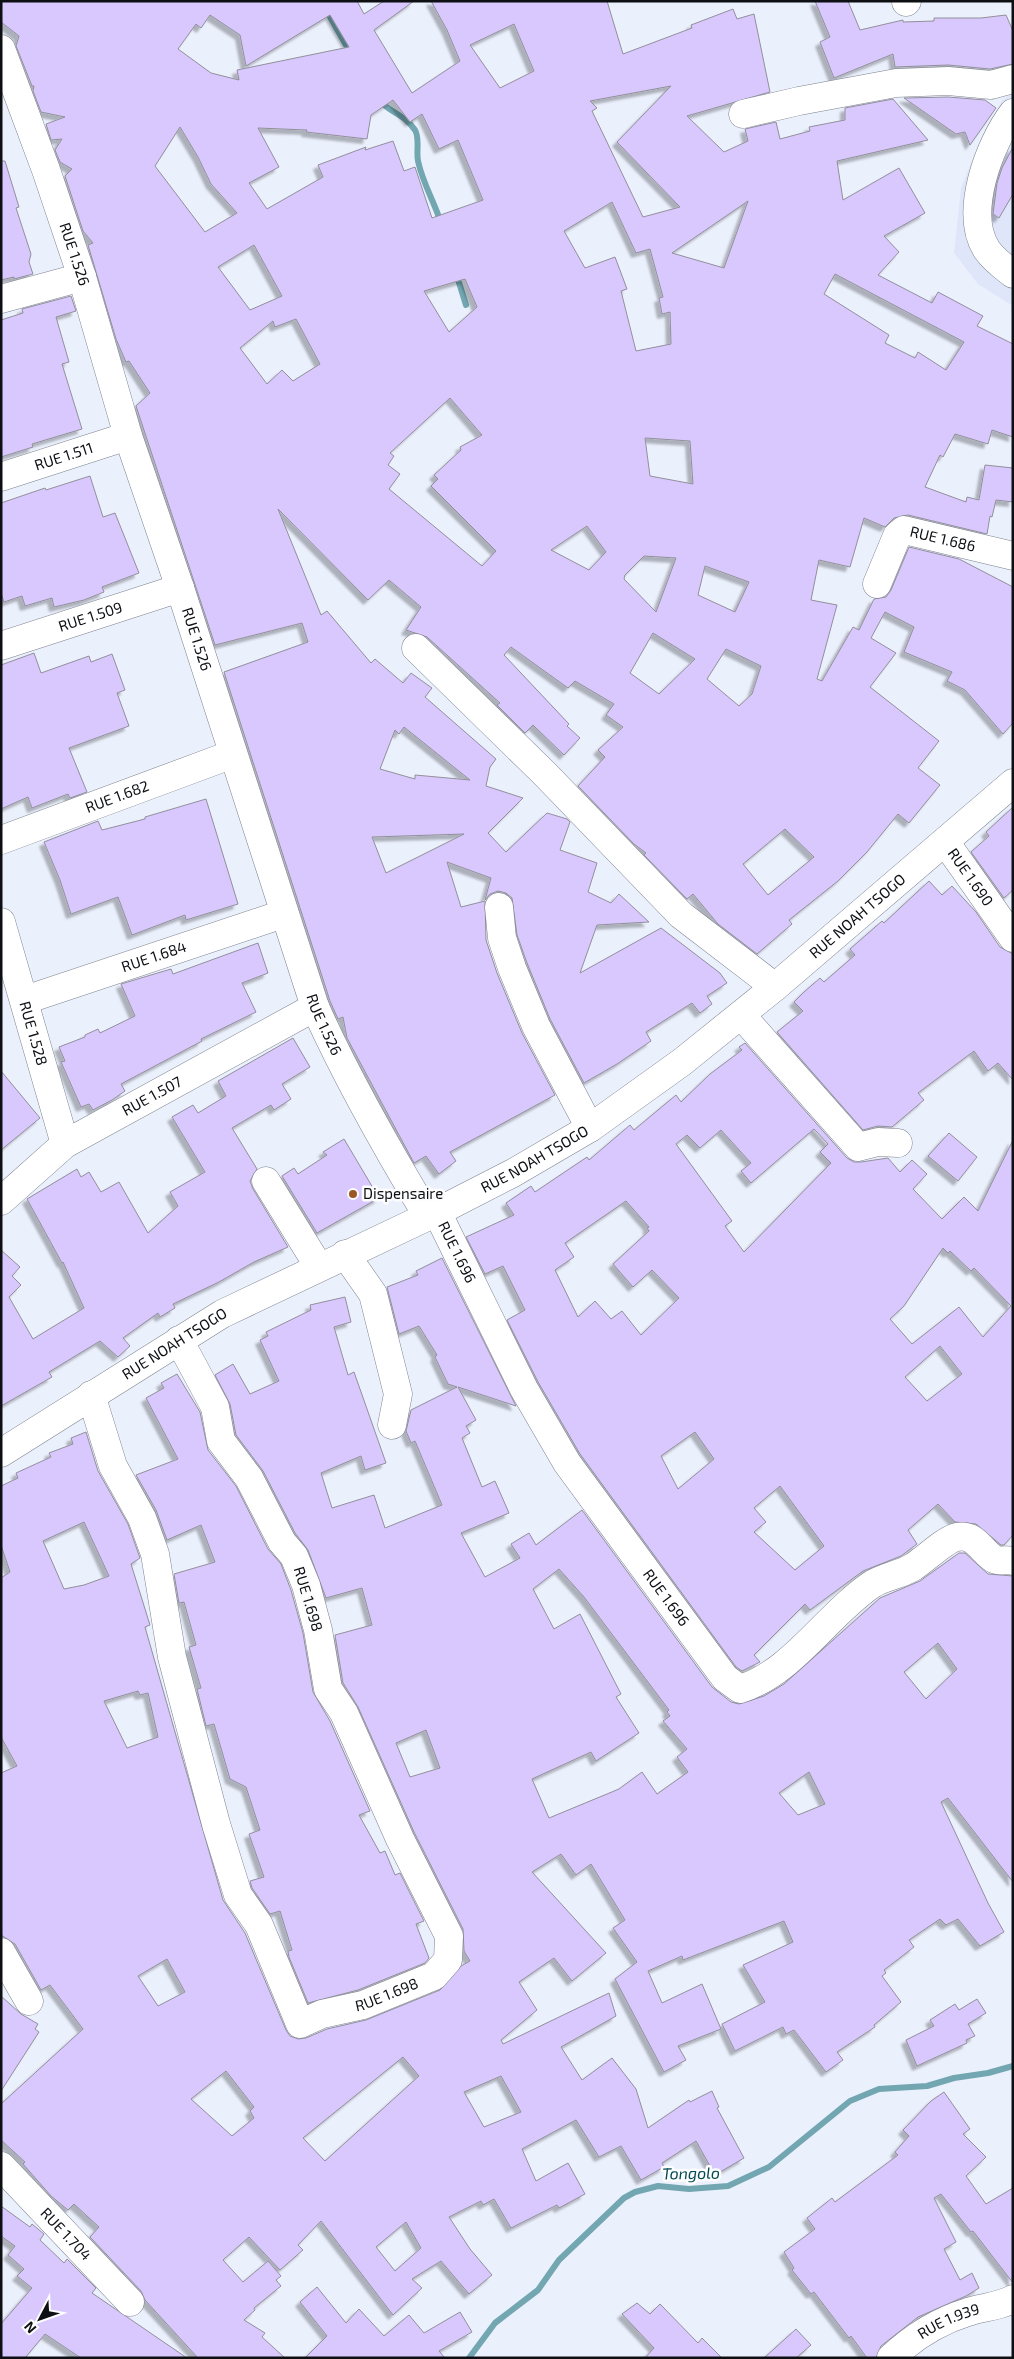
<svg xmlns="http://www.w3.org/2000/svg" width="1014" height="2359" font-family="'Exo 2',sans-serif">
<defs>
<filter id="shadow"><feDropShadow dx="-4.5" dy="4.5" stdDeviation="1" flood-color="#0004"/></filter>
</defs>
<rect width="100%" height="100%" fill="#ebf0fd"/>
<!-- built -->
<path fill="#dfe6fa" d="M1013,93V306L978,284L954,253L961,188L981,138L1003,99Z"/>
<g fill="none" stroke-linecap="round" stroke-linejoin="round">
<!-- stream -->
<path stroke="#72a6b1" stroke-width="6" d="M325,8L351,54
M380,101C392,114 404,114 415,130C420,138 416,151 418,161C423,184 434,201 441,223
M456,273L466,305
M469,2358L495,2323L538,2290L559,2260L624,2198L635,2192L658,2186L689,2189L728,2186L769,2167L850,2101L879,2089L927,2086L954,2078L988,2073L1013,2066"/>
</g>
<!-- building -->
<path fill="#d8c8fd" stroke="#928f9b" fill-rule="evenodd" filter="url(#shadow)" d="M1,1H357L364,14L384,1H414L374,30L412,93L460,61L447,30L431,1H607L623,54L692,28L691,25L733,9L737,19L754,14L770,92L687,116L724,152L748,141L745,129L776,122L780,139L810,131L809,127L845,120V108L893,99L928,140L837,161L843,200L899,168L925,213L884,236L899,252L878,275L932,303L938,292L983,316L977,326L1013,344V437L992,430L988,444L955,434L943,457L940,455L925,487L966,502L967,497L979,500L985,465L1013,468V502L996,500L992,517L990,516L987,534L908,515L894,518L885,527L864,518L850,567L819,560L811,600L837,605L817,679L822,681L853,627L859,630L874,599L886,597L891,590L909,547L959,559L1013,587V723L1003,734L965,690L947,681L952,672L904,652L914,627L885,612L871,638L896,653L870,687L939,741L918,768L940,785L909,823L898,814L867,852L838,881L789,920L792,924L757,954L718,924L693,894L687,899L644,855L646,853L634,844L578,786L605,757L598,750L623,727L606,715L614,704L575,681L568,688L511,647L504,655L569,724L567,726L580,738L564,755L533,725L525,733L497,705L500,703L427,637L406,630L421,607L389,580L368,600L278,509L321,615L327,611L371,663L375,659L403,683L411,673L432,688L425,697L496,759L490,767L486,786L523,798L488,833L506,852L547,813L567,819L570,822L560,850L597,863L588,892L611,903L619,894L649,922L597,925L580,973L661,928L720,973L727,983L707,996L712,1004L700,1013L692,1003L646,1032L651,1041L617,1064L584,1083L550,1019L527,963L517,935L512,898L506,893L498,891L490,894L485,900L491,878L447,862L461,907L485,901L486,940L497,973L522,1033L555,1095L450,1152L456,1161L439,1174L426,1156L414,1163L347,1038L343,1017L338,1019L330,1001L224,672L308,642L302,623L215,645L136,406L150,393L129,361L126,362L116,339L88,245L93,243L83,231L65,176L72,169L60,162L55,150L62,139L51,140L46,124L65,117L41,112L33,91L34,86H32L16,46L19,36L1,22ZM210,15L240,35L246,66L330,15L349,47L237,70L239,80L211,73L178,49L196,24L201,28ZM514,24L534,71L500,88L470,45ZM671,86L617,142L680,207L643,217L592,111L597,108L590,101ZM393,100L410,122L422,114L439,149L458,140L483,200L432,218L415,167L404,171L393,141L365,150L366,147L318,165L323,177L267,209L249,183L279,167L258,128L307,130L306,132L367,139L371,115ZM180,127L198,157L211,184L237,213L205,232L155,166ZM748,201L724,268L672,253ZM612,202L636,253L650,249L663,297L659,298L662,314L670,312L671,344L636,351L621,291L627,289L615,257L585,268L564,231ZM254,245L282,296L250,310L218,267ZM835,274L964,342L946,370L918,352L915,358L885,343L889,335L824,294ZM465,279L477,307L449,332L424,291ZM296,319L320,364L293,381L282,370L267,384L240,348L273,321L275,327ZM450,398L482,435L460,447L461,450L434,475L438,479L431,486L496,551L482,566L389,489L400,474L388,465L394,456L390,453ZM645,438L690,441L693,484L650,476ZM587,526L606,552L589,570L551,550ZM644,556L676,558L656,612L624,579L625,575ZM705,566L749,582L735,612L698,595ZM653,633L695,659L659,694L630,673ZM726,649L761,666L752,694L739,706L707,679ZM404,727L470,780L415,775V779L380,769L395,730L399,734ZM785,829L814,857L768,895L743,864ZM464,834L386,873L372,837Z
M815,1H848L860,30L903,20V22L934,21V18H981L1006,15L1013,31V64L990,69L948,65L895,67L893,54L834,78L820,42L830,37Z
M948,97L985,100L996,108L970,145L965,132L956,134L904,98Z
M1013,147V194L999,218L993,214L997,183L1002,168Z
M1,161H5L19,207L16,208L31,254L29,262L33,274L14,279V277L1,280Z
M71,296L76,311L56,317L69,362L62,364L82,429L32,444L33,447L1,457V320L23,313L22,309Z
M90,476L103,517L115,513L139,573L102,587L104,592L84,600L54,607L52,598L25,606L22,596L4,602L1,593V503L45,488L46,490Z
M34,653L41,673L89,656L91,662L112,654L125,690L117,693L129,726L69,748L87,792L70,798L68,794L32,808L28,797L1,809V665Z
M206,799L238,904L186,920L185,915L132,935L118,897L71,914L60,880L44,842L98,821L102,830L145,819V817Z
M1013,807V890L1004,898L971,852L989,836L986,832Z
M929,881L942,895L952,886L976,912L1000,947L1013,954V1080L998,1063L988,1071L974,1051L918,1093L924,1100L892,1127L878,1126L863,1130L777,1032L803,1011L794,1002L804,992L820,978L824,982L855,955L850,949L882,921L884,923Z
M258,943L268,973L242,983L256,1012L201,1039L202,1041L121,1084L125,1091L112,1100L93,1110L89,1104L81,1107L61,1062L65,1061L59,1047L85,1037V1035L98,1029L100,1033L135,1016L121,984L171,969L173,974Z
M293,1038L310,1067L282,1084L291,1099L274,1110L271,1105L232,1128L257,1169L250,1181L253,1189L288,1247L254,1262L219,1282L173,1304L175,1308L160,1317L158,1313L123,1338L130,1346L118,1357L100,1341L49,1372L52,1377L1,1406V1250L20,1267L12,1276L21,1285L9,1297L33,1339L84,1308L63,1262L62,1263L27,1199L77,1169L81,1177L89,1172L101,1192L119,1182L148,1233L178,1206L170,1192L205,1172L172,1117L193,1105L198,1113L226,1096L218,1081Z
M745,1043L847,1158L854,1162H861L888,1158L900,1172L912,1160L927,1174L913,1189L942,1219L964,1197L978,1211L1013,1140V1535L1004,1545H1001L976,1524L955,1522L938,1504L908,1530L917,1544L901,1556L863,1571L810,1610L805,1604L754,1655L760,1662L742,1671L736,1667L580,1454L538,1382L507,1320L525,1310L503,1266L485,1274L466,1237L514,1215L506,1203L531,1186L535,1192L587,1157L589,1160L630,1125L634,1130L676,1095L681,1102L710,1074L742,1050L739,1047ZM814,1129L828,1144L820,1152L831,1163L744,1252L725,1226L732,1221L676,1144L687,1135L700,1148L721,1130L751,1163L741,1171L751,1183ZM626,1201L649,1227L647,1228L649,1231L613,1264L633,1287L652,1270L679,1298L641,1335L622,1311L611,1319L595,1301L578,1317L555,1270L574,1257L565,1243ZM943,1248L948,1253L950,1251L971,1271L974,1268L1011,1306L983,1337L959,1307L912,1344L890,1319L904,1306ZM940,1346L962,1374L927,1401L905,1377ZM695,1432L714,1459L678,1489L661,1456ZM780,1486L824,1546L795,1570L754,1532L766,1522L754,1508Z
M1,1071L40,1118L1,1150Z
M949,1133L977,1157L958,1181L928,1156Z
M344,1139L379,1198L317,1233L282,1176L294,1168L298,1174L327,1155L323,1152Z
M442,1258L516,1406L458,1387L476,1420L466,1426L470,1433L462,1438L482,1487L495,1481L509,1513L461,1533L485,1577L520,1558L511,1544L529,1533L536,1545L582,1510L712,1687L731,1702L739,1704L764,1696L784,1684L880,1598L920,1581L959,1553H965L988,1574L1013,1576V1882L948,1798L941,1802L988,1903L1004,1932L980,1946L958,1919L946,1925L940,1919L909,1940L914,1947L884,1970L886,1973L882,1976L901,2002L874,2025L875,2027L837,2052L843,2060L826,2072L794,2030L786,2034L783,2027L735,2051L722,2024L765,2002L743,1965L793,1942L784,1921L683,1960L682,1956L648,1971L662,2003L702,1984L721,2029L678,2046L686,2060L664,2072L615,1979L637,1962L613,1928L625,1920L591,1864L576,1875L561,1854L532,1872L606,1953L572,1981L554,1958L519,1982L537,2010L501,2040L503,2044L609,1993L616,2016L561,2047L582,2080L612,2058L636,2089L648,2128L689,2100L690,2102L712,2091L719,2107L717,2108L744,2158L715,2175L696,2141L662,2163L664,2167L641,2180L621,2146L599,2157L576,2120L522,2149L536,2181L568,2163L585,2194L559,2208L557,2205L511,2228L494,2199L483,2205L481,2201L449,2217L470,2249L492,2275L469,2294L441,2261L412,2279L422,2288L393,2315L321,2221L298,2245L303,2250L280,2270L249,2237L223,2260L243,2282L268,2261L281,2276L276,2280L281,2286L254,2308L255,2310L244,2320L265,2333L262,2337L285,2358H198L145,2300L141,2291L90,2237L99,2227L74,2204L68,2210L51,2196L23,2164L25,2162L1,2140V2104L83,2029L50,1985L41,1990L15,1944L1,1935V1773L17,1766L1,1737V1578L10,1572L1,1545V1486L18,1478L16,1473L51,1457L49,1453L73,1444L71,1438L86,1432L98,1471L128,1524L140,1558L131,1564L150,1625L145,1627L223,1900L245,1933L286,2030L290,2036L298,2039L306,2038L327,2029L366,2020L440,1990L461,1966L470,1961L464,1951L463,1929L414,1832L358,1707L343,1683L335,1635L372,1625L362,1588L326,1598L308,1550L295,1533L263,1471L236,1435L230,1404L215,1375L233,1364L250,1394L279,1381L260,1340L268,1336L266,1332L311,1310L310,1305L345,1297L351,1322L334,1327L348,1375L354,1372L386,1463L365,1470L361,1456L321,1473L332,1508L374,1495L385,1528L442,1505L415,1441L411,1443L406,1431L411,1410L457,1387L448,1384L435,1357L437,1355L419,1326L399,1334L387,1287L418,1275L416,1271ZM84,1522L109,1576L84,1585L64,1589L43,1541ZM559,1569L584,1597L669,1710L667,1712L670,1716L663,1721L687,1749L677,1757L688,1772L657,1794L642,1772L619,1789L549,1818L532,1779L591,1752L596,1761L639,1733L616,1697L621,1694L580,1614L554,1629L533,1589ZM938,1643L957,1669L926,1699L904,1672ZM138,1691L140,1695L148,1693L158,1737L127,1748L104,1701ZM426,1730L440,1768L410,1777L396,1743ZM809,1772L825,1804L798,1815L779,1793ZM167,1959L185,1992L158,2006L138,1976ZM403,2057L419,2076L325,2161L303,2138ZM226,2071L254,2107L250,2111L254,2118L232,2136L191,2099ZM501,2076L521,2112L484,2127L464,2092ZM406,2222L421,2248L395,2271L376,2247Z
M177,1374L200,1412L208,1450L236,1486L268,1549L281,1564L291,1590L303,1633L313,1692L330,1721L370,1811L359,1815L380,1853L385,1851L395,1875L400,1873L424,1921L416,1924L429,1958L425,1963L358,1990L308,2003L289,1957L288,1951L292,1950L280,1911L270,1914L252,1888L250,1881L264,1877L249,1834L260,1830L246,1787L230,1779L214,1724L206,1726L197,1689L201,1688L189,1647L196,1645L184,1602L179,1603L174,1574L215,1562L201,1525L167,1540L156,1510L136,1475L178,1459L146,1398L164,1388L161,1383Z
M1,1996L21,2014L38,2024L35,2029L39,2032L1,2091Z
M977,1999L986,2013L968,2024L975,2036L966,2040L967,2043L917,2066L906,2040L934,2026L930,2020L955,2004L959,2010Z
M944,2092L970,2129L963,2134L986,2157L966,2176L986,2204L1013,2188V2283L973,2231L971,2232L941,2194L934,2198L956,2242L944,2249L960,2280L972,2273L979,2288L966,2296L918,2317L881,2346L876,2358H867L851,2336L849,2338L814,2292L811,2294L792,2270L794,2268L784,2252L815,2229L807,2218L832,2198L835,2202L898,2155L895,2152L909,2136L903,2130L931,2101Z
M1,2206L30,2227L32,2224L44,2234L40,2240L64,2263L67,2259L96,2288L92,2293L187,2358H81L45,2334L25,2358H1V2324L32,2288L17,2276L24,2269L8,2255L15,2246L1,2236Z
M317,2287L346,2323L359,2309L384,2336L409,2315L424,2333L460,2312L472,2332L439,2351L445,2358H305L327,2336L300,2302Z
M637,2303L650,2314L660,2304L698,2343L702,2338L722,2358H645L654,2348L622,2314Z
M796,2329L811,2345L796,2358H764Z"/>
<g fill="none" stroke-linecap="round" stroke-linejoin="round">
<defs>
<g id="minor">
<path d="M906,2L907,1"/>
<path id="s1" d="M1,49L46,170L82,277L128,436L180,588L315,1007C347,1079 386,1147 427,1215"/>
<path d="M1013,113C989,144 963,214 987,250C994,260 1004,267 1013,274"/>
<path d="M743,114L799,101L896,83L948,81L991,85L1013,79"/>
<path d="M1,299L82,277"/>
<path id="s2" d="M1,477L128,436"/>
<path id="s3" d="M877,584L897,536L904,530L1013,556"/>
<path id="s4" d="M1,646L180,588"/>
<path d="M416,648L545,774L681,915L775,987"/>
<path id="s5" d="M1,840L233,754"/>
<path id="s6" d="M946,843L1013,938"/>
<path d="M499,907L502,938L512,968L536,1026L590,1128"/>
<path id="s7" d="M1,922L65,1144"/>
<path id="s8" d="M25,1000L283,914"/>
<path d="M741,1015L858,1147L878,1142L898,1143"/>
<path d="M266,1181L319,1267"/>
<path id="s9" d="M1,1201L65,1144L315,1007"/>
<path id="s10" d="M437,1212L524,1389L567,1463L725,1678L740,1689C791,1674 827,1615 871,1585C883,1577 900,1575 913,1567C924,1560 946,1539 957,1537C975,1533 981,1551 994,1559C1000,1562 1007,1559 1013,1561"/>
<path d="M345,1254L373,1294L398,1394L392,1425"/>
<path id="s11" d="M91,1395L113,1466L142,1518L155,1554L172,1657L216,1824L238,1895L259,1925L300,2024L322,2014L363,2005L434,1976L448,1960L449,1936L400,1839L344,1713L328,1689L318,1630L306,1585L294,1556L282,1542L249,1478L221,1441L215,1407L179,1340"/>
<path d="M1,1952L29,2001"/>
<path id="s12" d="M1,2166L130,2302"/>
<path id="s13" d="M891,2358C913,2337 939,2321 968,2312C982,2307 999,2307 1013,2299"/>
</g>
<g id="major">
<path id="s14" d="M1,1453L222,1314L437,1212L513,1173L590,1128L682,1062L775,987L1013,783"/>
</g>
</defs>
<!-- minor casing -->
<use href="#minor" stroke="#7d828d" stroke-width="29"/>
<!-- major casing -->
<use href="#major" stroke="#7d828d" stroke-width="29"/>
<!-- minor -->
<use href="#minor" stroke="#fff" stroke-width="28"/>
<!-- major -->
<use href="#major" stroke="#fff" stroke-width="28"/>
</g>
<!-- markers -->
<circle fill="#9a5825" stroke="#fdfdfd" stroke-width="2" cx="353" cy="1194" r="5"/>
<g text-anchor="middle" stroke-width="5" stroke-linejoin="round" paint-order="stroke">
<!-- street labels -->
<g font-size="15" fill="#0d0f13" stroke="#fdfdfd">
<text dy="5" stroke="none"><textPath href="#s1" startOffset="218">RUE 1.526</textPath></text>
<text dy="5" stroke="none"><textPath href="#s2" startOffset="66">RUE 1.511</textPath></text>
<text dy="5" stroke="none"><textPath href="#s3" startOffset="101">RUE 1.686</textPath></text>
<text dy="5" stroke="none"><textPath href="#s4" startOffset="94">RUE 1.509</textPath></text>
<text dy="5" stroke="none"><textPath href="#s1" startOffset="622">RUE 1.526</textPath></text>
<text dy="5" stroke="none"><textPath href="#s5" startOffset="124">RUE 1.682</textPath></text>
<text dy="5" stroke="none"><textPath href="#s6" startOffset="42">RUE 1.690</textPath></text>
<text dy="5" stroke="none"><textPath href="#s14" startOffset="1015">RUE NOAH TSOGO</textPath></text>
<text dy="5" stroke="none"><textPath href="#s8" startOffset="136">RUE 1.684</textPath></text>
<text dy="5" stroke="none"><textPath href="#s1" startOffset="1028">RUE 1.526</textPath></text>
<text dy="5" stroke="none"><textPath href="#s7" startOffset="116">RUE 1.528</textPath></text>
<text dy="5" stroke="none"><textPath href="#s9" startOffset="185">RUE 1.507</textPath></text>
<text dy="5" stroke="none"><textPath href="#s14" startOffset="610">RUE NOAH TSOGO</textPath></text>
<text dy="5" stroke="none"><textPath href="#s10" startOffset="45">RUE 1.696</textPath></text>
<text dy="5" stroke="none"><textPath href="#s14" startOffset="205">RUE NOAH TSOGO</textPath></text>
<text transform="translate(308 1599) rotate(73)" y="5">RUE 1.698</text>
<text dy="5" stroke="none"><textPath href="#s10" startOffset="450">RUE 1.696</textPath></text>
<text dy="5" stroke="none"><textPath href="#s11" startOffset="759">RUE 1.698</textPath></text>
<text dy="5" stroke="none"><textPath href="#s12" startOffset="94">RUE 1.704</textPath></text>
<text dy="5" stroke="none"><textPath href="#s13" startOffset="69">RUE 1.939</textPath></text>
</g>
<!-- poi labels -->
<g font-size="15" fill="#0d0f13" stroke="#fdfdfd" text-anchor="start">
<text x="363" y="1199">Dispensaire</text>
</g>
<!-- water labels -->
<g font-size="16" font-style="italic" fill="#044952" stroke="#fdfdfd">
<text transform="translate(691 2173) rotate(-1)" y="6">Tongolo</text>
</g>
</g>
<!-- border -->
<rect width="1014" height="2359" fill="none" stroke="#0d0f13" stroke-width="5"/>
<!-- north arrow -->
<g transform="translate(40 2319) rotate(229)" stroke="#fdfdfd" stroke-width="4" paint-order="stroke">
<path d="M0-4L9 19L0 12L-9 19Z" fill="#0d0f13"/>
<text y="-8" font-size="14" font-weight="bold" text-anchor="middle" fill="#0d0f13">N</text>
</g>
</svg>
